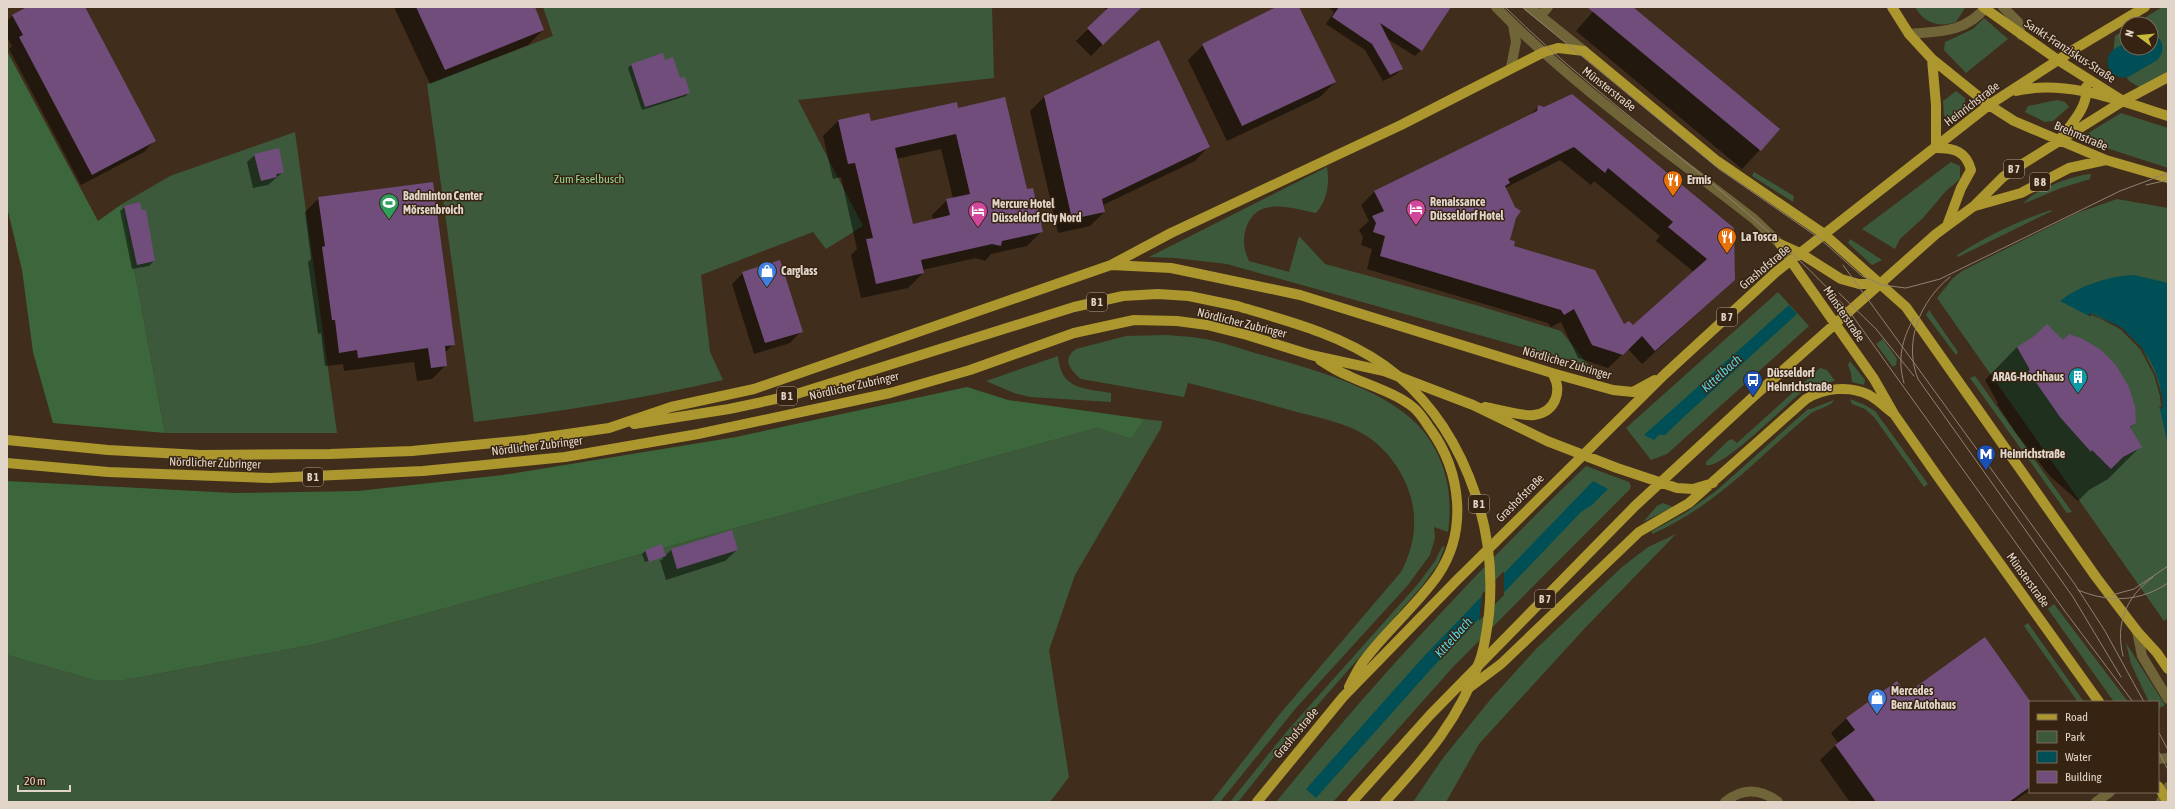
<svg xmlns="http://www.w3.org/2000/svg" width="2175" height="809" font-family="'Asap Condensed',sans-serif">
<rect width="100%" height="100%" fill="#402d1b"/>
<!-- green -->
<path fill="#3c5a3b" d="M543,7H992L994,78L798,100L863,226L826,249L813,232L701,275L710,352L723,380C641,399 558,412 474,422L427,84L553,36Z
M1915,7H1965V8L1956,22C1939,28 1924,23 1915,7Z
M2162,7H2168V71L2139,87L2129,81L2113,54L2115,36L2127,29V48H2151V24H2135Z
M1984,18L2008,39L1966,73L1944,50L1945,42L1973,29Z
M1956,91L1965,98V105L1951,119L1944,116L1943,101Z
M2057,100L2065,102L2069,107L2053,121L2045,122L2025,112L2028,106Z
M2121,113L2168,128V168L2085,141V135Z
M295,132L337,433H165L122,204L170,176Z
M1951,162L1960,166V179L1946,191L1923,218L1900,239L1895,249L1862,229Z
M1327,167C1330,183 1327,201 1316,213C1290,208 1257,196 1246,228C1242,241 1244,250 1249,261L1289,272L1299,236L1325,264L1479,306L1561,331L1589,366L1227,264L1175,258L1149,257Z
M1754,172L1794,196L1793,202L1752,176Z
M2091,174L2090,179L2061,188L2023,204C2033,190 2074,175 2091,174Z
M2117,199L2168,208V618L2164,621L1937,298L1953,278L1962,271L2077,213Z
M2051,210L2052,211L1958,257L1957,255C1987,236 2017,221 2051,210Z
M1850,239L1882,260L1872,265L1848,243Z
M1778,292L1809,326L1667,454L1651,460L1626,428Z
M1929,310L1958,352L1956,355L1926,315Z
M1165,335C1176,336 1187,336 1198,338C1220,341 1241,349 1262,355C1312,369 1391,390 1424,432C1447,462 1453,496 1448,532L1434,527L1435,538L1430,555L1408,585L1296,708L1220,802H1211L1279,715L1401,572C1413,550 1418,523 1411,498C1405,475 1390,453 1371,439C1351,424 1321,418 1297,412C1261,402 1225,392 1188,383L1184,397L1081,379C1071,371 1061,359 1076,349L1126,336Z
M1883,339L1897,359L1896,365L1893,367L1876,344Z
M1058,356C1061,390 1083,388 1111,393V402L1030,397L1014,393L986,381Z
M1850,361L1865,380L1864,385L1852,382L1851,373L1848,365Z
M1820,368L1827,370L1835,381L1812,386L1806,389C1787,402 1724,469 1706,465V462L1729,440L1732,439L1737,443Z
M1975,376L2072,512L2067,513L1970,378Z
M1850,399L1863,404L1875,411L1928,484L1924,487L1874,417L1865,409L1852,404Z
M1834,400C1831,407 1815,409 1809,415C1756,459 1716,506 1652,534V531L1685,513L1716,491L1808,409H1811Z
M1144,419L1162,421L1161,428L1075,575L1049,650L1069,777L1050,802H7V655L94,680H125L316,644L1097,428L1132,439Z
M1586,466L1629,482L1631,486L1630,489L1453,667L1333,802H1276C1372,684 1476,571 1586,466Z
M1663,503L1673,507L1643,522L1657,506Z
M1676,534L1585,628L1479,744L1446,802H1413L1443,758L1490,700L1536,649L1622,567L1648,547Z
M1445,546L1438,564L1422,586L1293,733L1238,802H1230L1288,730L1418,584L1435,561L1442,547Z
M2054,604L2126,699L2128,702H2114L2048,609Z
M2028,623L2084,702H2078L2024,626Z
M2126,643L2165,705L2158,709V702H2149L2131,664Z"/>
<!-- forest -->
<path fill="#3c673c" d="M7,51L98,221L122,204L165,433L53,423L33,352L22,270L7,207Z
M967,387L1008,400L1144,419L1132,439L1097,428L316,644L125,680H94L7,655V481L234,493L358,491L503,475L736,437Z"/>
<!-- water -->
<path fill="#004f56" d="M2134,275L2168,283L2167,441L2160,409L2163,408C2161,360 2133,330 2091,313L2089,316L2060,301C2080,285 2109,276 2134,275Z
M1789,305L1797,314L1687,414L1665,435H1659L1654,440L1644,435Z
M1593,481L1608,489L1592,505L1581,512L1432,668L1316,798L1306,789L1426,654Z"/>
<!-- pier -->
<path fill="#402d1b" d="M2090,313L2121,327L2142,348L2156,375L2162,396L2163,408L2160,409L2159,407H2161L2160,396L2154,375L2140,349L2120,329L2099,318L2091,315L2090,317L2089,316Z
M1504,571V595L1479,621L1482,594Z"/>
<!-- shadow -->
<path fill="#0007" fill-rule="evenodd" d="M29,7H84L154,141L144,152L81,185L9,49L12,46L7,37V21L12,16Z
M394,7H534L543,30L528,45L430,84Z
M1103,7H1140L1091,56L1076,41L1107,10Z
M1279,7H1298L1335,82L1320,97L1227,141L1188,60L1203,45Z
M1328,7H1439L1421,50L1415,56L1386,38L1402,69L1395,75L1383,81L1365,50L1326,24L1334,12Z
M1597,7H1632L1779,129L1742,169L1576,31Z
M664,61L689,92L686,96L642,110L628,68L632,64Z
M1572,95L1734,280L1642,364L1628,349L1608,368L1578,358L1561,322L1551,327L1548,323L1367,269L1372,249L1361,245L1363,237L1359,230L1369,221L1361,205L1374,192L1528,117L1539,106L1545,108ZM1560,160L1591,185L1594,181L1660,236L1656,241L1694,272L1633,327L1623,326L1513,247L1508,240L1515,217L1505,188Z
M1044,97L1209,146L1195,161L1103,205L1104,212L1090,226L1058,233L1030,111Z
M957,109L1026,190L1042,231L1027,246L991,254L985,261L976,258L922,270L923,273L908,288L861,298L851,255L857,249L841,177L833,179L823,136L838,121L870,123ZM941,149L953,198L947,200L932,215L933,220L912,225L896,159Z
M255,155L283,172L268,185L253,188L247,162Z
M319,198L453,344L445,353L446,365L432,379L417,381L414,362L344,371L343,364L325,366L321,333L318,334L308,262L311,259L305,212Z
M125,207L154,261L149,266L132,269L120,211Z
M743,273L801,331L790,343L754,354L732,284Z
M2017,347L2135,423L2130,428L2140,447L2108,479L2089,490L2078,501L2050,476L2016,433L1997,404L1998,403L1985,380Z
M731,531L737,550L725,561L666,580L660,560L645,565L663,559V557L645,562L642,554L646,550L665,556L671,550Z
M1897,683L1906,695L2030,703V790L2013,802H1850L1820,760L1838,743L1831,733L1846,719Z"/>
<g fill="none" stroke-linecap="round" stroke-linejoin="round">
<!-- river -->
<path stroke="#004f56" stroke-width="31" d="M2123,62L2147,48"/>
</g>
<!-- building -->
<path fill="#714d7c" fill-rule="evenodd" d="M27,7H85L156,141L92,175L19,37L23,35L12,15Z
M416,7H535L544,30L445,70Z
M1109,7H1142L1103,45L1087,28Z
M1276,7H1299L1336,82L1242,126L1202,44Z
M1339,7H1451L1422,51L1380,23L1403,69L1390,75L1372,44L1332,17Z
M1587,7H1633L1780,129L1761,151Z
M1159,40L1210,147L1102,199L1105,212L1072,219L1044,96Z
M663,53L665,60L673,57L680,78L685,77L690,93L645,107L631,64Z
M1572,94L1734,228L1735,280L1655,351L1642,336L1623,355L1592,345L1574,309L1564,315L1561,310L1380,256L1385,236L1373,232L1376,223L1372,216L1384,211L1374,191L1537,111L1538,105L1544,107ZM1574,147L1605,173L1608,168L1673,222L1668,227L1707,259L1633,325L1629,321L1624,324L1595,270L1514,246L1515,241L1510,240L1516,218L1521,211L1515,207L1505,186L1510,183L1508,179Z
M1005,97L1027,189L1033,188L1043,232L1002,241L1001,246L992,244L921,260L924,273L876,284L866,239L873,238L855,163L848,164L838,120L869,113L871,121L957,102L958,108ZM956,134L970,194L946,199L950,215L913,224L895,148Z
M279,148L284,173L276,174L277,177L261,181L254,154Z
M433,182L455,345L445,346L447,366L431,368L428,348L358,358L357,350L339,353L335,320H332L322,247L325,246L318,197Z
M140,202L142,210H146L155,261L137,265L124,206Z
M780,260L803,332L765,343L742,272Z
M2047,324L2063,340L2069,334L2083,339L2101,350L2116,365L2129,387L2135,407L2136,423L2130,427L2142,447L2123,457L2111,469L2092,450L2091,452L2060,417L2028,371L2030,370L2017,347L2033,337Z
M732,530L738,550L677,569L671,549Z
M662,544L666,556L649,562L645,550Z
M1985,637L2030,701V787L2009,802H1876L1835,745L1855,730L1846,718L1897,681L1906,694Z"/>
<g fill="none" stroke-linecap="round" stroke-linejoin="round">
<!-- minor -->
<path stroke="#6f6538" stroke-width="10" d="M1496,7C1573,86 1667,151 1754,219L1780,244L1791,261
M1529,7L1584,51
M2003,7L2018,22L2021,35
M1540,16L1548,7
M1909,34C1940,31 1965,33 1986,7
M1511,67L1516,42L1513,25
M2137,631L2142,656L2168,699
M2158,759L2168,758
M1725,802C1742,788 1760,788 1778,802
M2096,802L2110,792
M2161,802L2168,787"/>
<!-- major -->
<path stroke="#ac962e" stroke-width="10" d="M1892,7L1909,34L1932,59L1989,105L2014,121L2106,160L2168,178
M1983,7L2058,60L2123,101
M1932,59L1936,105V148
M2016,91C2066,79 2121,101 2168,116
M2061,138C2071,124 2089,106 2086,87
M1936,148C1954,148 1966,151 1971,170L1961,188L1948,223
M1975,206L2021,193L2069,168L2106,160
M1780,244L1800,253L1841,279L1859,284H1880
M1791,261L1874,379L1894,414L1938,477L2099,702
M1111,265L1171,268L1300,295L1552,373L1613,390L1633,392L1655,380
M1320,360C1329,366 1339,372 1349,376C1370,386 1396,393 1414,408C1421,414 1426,423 1431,430C1461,472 1468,531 1438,575C1417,605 1388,629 1366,658C1359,666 1354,677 1349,687
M1485,407C1497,409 1524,417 1534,415C1556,412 1563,390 1552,373
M634,424L729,409L790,396L1074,307L1123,296L1158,294L1189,296L1237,306
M7,440L108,450L200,455L330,454L412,451L526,440L609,428L671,407L754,389L1111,265L1171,233L1401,125L1544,52L1558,48L1584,51L1717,161L1824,234L1906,307L2096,577L2137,631L2157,653L2168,669
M7,463L108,472L270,478L423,471L565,457L698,434L890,393L970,370L1074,333L1134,320L1177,321L1207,325L1247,335L1311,355L1384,371L1473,405L1547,441L1617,468L1677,488L1693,489L1713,483
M1466,690L1501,664L1639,532L1689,503L1806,399C1824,388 1850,385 1869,395C1878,400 1886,408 1894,414
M2158,786L2168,802
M1257,802L1343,697L1455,582L1665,374L1776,272L1989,105L2078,47L2145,7
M1352,802L1430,715L1635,506L1753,397L1936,234L1974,206L2003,177L2021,165L2123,101L2168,77"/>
<!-- tram -->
<path stroke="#918173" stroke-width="1" d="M1505,7C1614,115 1746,197 1849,311L2064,610L2133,702
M1522,7L1719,169L1819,238L1862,276L1882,285L1906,288L1940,279L2120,191L2168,173
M2146,185L2168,180
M1843,265L2074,583L2105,631L2144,702
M1950,277C1920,301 1903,342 1918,379L2073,597L2121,677
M1839,293L1876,329L1914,376
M1904,383C1897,359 1902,339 1914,318
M2078,590C2109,603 2140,602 2168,583
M2112,595L2134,589L2168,566
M2123,656C2115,623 2126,597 2153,577
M2158,731L2168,750
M2158,750L2168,770"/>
<!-- major-bridge -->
<path stroke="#ac962e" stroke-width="10" d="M1237,306C1288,321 1340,334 1384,365C1461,420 1498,523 1489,614C1487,629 1485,646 1480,660C1460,719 1426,757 1385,802"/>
</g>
<!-- icons -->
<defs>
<symbol id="restaurant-pin" viewBox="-11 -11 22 30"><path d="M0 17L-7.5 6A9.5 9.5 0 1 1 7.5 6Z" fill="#e8710a" stroke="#362311"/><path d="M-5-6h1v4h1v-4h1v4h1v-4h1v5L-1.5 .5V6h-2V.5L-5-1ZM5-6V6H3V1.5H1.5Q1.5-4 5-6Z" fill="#fff"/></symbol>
<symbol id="stadium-pin" viewBox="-11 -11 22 30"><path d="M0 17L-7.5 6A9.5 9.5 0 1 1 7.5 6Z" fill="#2e9e5b" stroke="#362311"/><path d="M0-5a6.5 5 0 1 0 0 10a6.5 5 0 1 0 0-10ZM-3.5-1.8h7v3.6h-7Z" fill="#fff"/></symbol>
<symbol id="hotel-pin" viewBox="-11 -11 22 30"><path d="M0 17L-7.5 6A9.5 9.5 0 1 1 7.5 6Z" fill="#d1479c" stroke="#362311"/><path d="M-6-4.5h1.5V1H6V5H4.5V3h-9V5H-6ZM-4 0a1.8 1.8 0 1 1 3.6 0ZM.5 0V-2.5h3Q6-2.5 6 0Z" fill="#fff"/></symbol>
<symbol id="shop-pin" viewBox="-11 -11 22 30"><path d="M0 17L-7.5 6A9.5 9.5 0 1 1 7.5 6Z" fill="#3f7fe0" stroke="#362311"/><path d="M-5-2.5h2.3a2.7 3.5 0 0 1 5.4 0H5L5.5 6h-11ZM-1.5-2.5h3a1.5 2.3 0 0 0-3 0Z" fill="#fff"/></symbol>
<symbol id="building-pin" viewBox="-11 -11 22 30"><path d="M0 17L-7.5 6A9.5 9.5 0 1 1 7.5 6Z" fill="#0f9aa8" stroke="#362311"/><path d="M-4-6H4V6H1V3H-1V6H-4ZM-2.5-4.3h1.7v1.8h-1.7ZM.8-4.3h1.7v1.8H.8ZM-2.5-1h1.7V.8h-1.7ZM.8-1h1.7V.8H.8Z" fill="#fff"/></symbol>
<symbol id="bus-pin" viewBox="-11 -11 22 30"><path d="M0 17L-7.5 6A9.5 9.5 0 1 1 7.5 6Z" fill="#1a4fb4" stroke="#362311"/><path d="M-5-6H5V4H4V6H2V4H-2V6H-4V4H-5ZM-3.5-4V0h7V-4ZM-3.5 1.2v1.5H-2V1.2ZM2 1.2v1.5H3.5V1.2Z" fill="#fff"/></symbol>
<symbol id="metro-pin" viewBox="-11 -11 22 30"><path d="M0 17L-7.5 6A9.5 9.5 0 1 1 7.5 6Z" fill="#1a4fb4" stroke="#362311"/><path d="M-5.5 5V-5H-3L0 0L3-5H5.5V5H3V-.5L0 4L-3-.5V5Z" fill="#fff"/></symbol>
</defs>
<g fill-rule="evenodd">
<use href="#restaurant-pin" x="1662" y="169" width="22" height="30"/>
<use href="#stadium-pin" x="378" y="192" width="22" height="30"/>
<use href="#hotel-pin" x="1405" y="198" width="22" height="30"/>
<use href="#hotel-pin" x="967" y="200" width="22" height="30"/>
<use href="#restaurant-pin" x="1716" y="226" width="22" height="30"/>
<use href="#shop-pin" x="756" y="260" width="22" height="30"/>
<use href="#building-pin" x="2067" y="366" width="22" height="30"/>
<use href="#bus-pin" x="1742" y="369" width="22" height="30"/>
<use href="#metro-pin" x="1975" y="443" width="22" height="30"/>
<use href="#shop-pin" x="1866" y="687" width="22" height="30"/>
</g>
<g text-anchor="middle" stroke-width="3" stroke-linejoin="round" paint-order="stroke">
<!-- shield labels -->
<g fill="#362311" stroke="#aea092" stroke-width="1">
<rect x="2004" y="160" width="20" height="18" rx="3"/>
<rect x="2030" y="173" width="20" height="18" rx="3"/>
<rect x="1087" y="293" width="20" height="18" rx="3"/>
<rect x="1717" y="308" width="20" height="18" rx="3"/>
<rect x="777" y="387" width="20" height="18" rx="3"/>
<rect x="303" y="468" width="20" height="18" rx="3"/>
<rect x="1469" y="495" width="20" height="18" rx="3"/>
<rect x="1535" y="590" width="20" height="18" rx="3"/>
</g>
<g font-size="11" font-weight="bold" fill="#e1d5ca">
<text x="2014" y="173">B 7</text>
<text x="2040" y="186">B 8</text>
<text x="1097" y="306">B 1</text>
<text x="1727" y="321">B 7</text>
<text x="787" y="400">B 1</text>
<text x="313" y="481">B 1</text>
<text x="1479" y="508">B 1</text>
<text x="1545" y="603">B 7</text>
</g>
<!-- street labels -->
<g font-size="12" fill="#e1d5ca" stroke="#362311">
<text transform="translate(2070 51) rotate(33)" y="4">Sankt-Franziskus-Straße</text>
<text transform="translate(1609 89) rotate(38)" y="4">Münsterstraße</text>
<text transform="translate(1972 104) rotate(-37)" y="4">Heinrichstraße</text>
<text transform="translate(2081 136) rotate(23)" y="4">Brehmstraße</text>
<text transform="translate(1765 267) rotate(-40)" y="4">Grashofstraße</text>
<text transform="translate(1844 314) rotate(56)" y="4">Münsterstraße</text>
<text transform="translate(1242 323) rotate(14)" y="4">Nördlicher Zubringer</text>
<text transform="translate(1567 363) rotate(16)" y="4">Nördlicher Zubringer</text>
<text transform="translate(854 386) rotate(-13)" y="4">Nördlicher Zubringer</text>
<text transform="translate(537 446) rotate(-7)" y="4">Nördlicher Zubringer</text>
<text transform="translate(215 463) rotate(2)" y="4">Nördlicher Zubringer</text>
<text transform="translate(1520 498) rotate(-45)" y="4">Grashofstraße</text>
<text transform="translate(2028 580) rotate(54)" y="4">Münsterstraße</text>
<text transform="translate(1296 733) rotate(-50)" y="4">Grashofstraße</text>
</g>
<!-- park labels -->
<g font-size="12" fill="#94d693" stroke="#362311">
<text x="589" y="183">Zum Faselbusch</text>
</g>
<!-- poi labels -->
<g font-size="12" font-weight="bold" fill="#e1d5ca" stroke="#362311" text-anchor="start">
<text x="1687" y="184">Ermis</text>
<text x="403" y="200">Badminton Center<tspan x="403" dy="14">Mörsenbroich</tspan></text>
<text x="1430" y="206">Renaissance<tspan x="1430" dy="14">Düsseldorf Hotel</tspan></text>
<text x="992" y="208">Mercure Hotel<tspan x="992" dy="14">Düsseldorf City Nord</tspan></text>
<text x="1741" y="241">La Tosca</text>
<text x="781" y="275">Carglass</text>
<text x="1767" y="377">Düsseldorf<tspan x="1767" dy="14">Heinrichstraße</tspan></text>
<text x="2064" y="381" text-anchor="end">ARAG-Hochhaus</text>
<text x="2000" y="458">Heinrichstraße</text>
<text x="1891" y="695">Mercedes<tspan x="1891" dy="14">Benz Autohaus</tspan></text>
</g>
<!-- water labels -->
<g font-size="13" font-style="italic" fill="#54d6e5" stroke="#362311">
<text transform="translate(1721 373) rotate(-42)" y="5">Kittelbach</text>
<text transform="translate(1453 637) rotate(-48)" y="5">Kittelbach</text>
</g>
</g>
<!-- border -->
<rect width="2175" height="809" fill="none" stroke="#e1d5ca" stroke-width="16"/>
<!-- legend -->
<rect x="2029" y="701" width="130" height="92" fill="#362311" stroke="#7a6a5b"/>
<rect x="2037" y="714" width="20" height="6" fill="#ac962e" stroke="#7a6a5b"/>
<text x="2065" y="721" font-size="12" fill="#e1d5ca">Road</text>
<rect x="2037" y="731" width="20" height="12" fill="#3c5a3b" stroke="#7a6a5b"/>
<text x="2065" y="741" font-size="12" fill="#e1d5ca">Park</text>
<rect x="2037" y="751" width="20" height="12" fill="#004f56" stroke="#7a6a5b"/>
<text x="2065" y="761" font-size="12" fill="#e1d5ca">Water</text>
<rect x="2037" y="771" width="20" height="12" fill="#714d7c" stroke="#7a6a5b"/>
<text x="2065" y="781" font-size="12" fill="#e1d5ca">Building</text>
<!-- north arrow -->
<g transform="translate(2139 36) rotate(286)"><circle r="19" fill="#362311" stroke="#7a6a5b"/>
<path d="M0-3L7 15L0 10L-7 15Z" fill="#c8bb3b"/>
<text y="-6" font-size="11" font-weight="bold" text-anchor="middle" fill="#e1d5ca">N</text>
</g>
<!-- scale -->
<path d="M18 785v6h52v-6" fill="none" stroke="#e1d5ca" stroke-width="2"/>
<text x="24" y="785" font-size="12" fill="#e1d5ca" stroke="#362311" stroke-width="3" paint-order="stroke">20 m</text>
</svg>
